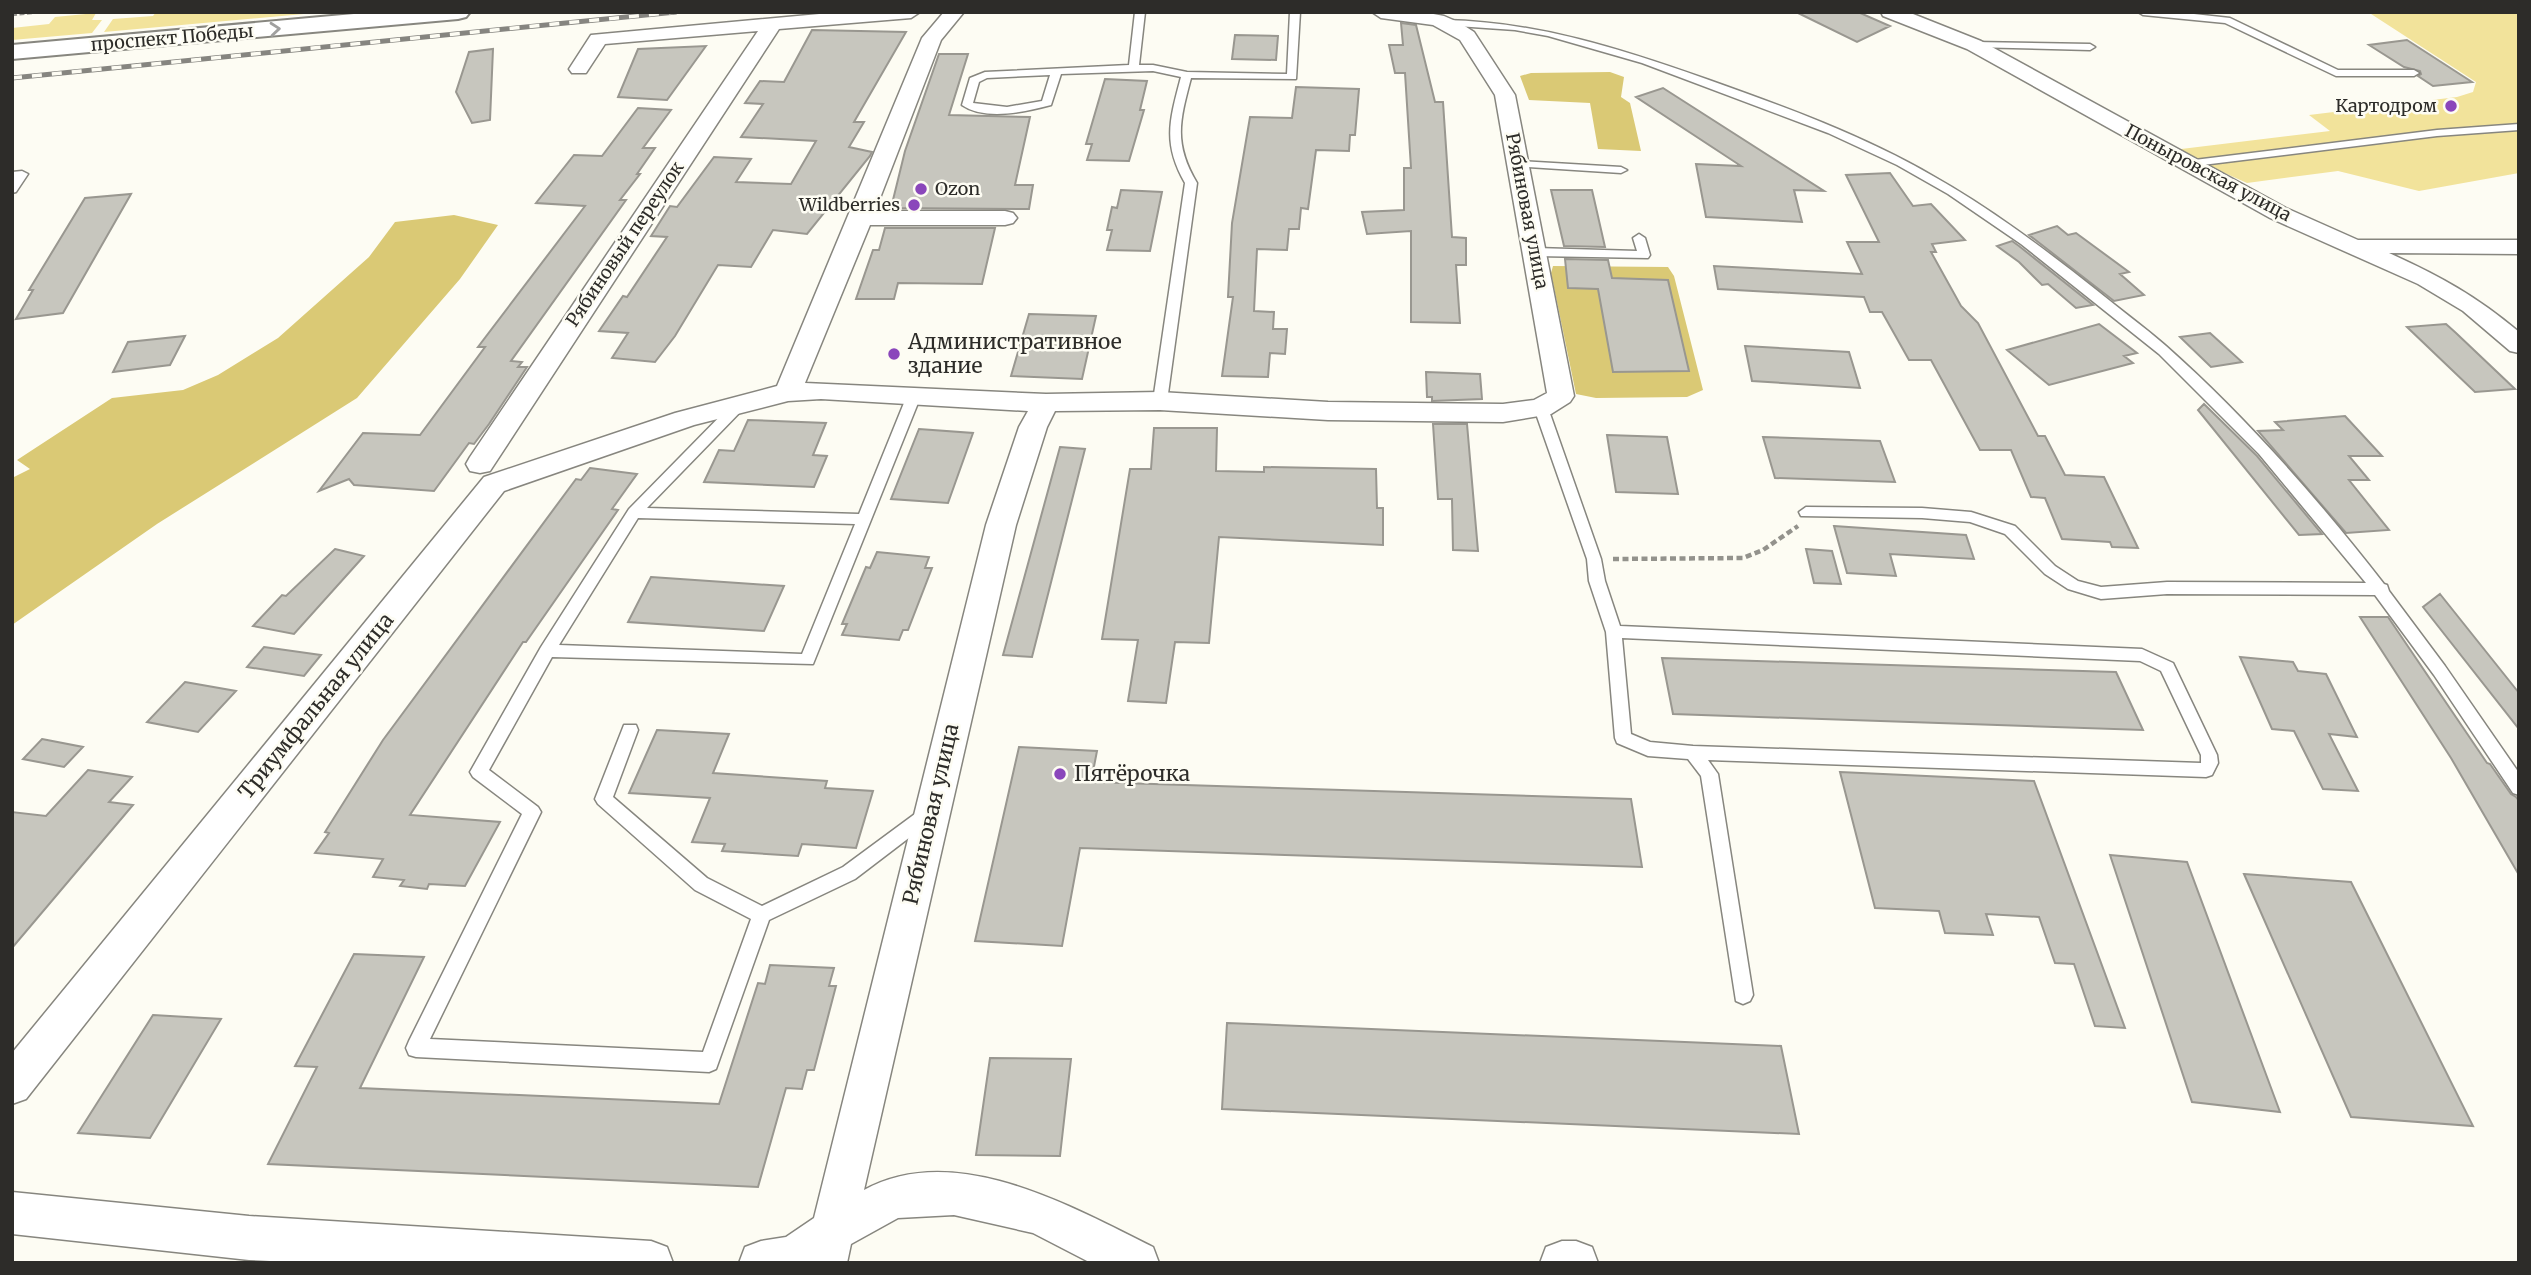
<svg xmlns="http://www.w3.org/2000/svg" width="2531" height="1275" font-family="Merriweather,serif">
<rect width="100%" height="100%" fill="#fdfcf3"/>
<!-- green -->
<path fill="#f2e39b" d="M156,12H326L104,32L113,19L153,16Z
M2368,12H2519V173L2419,191L2338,171L2247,183L2173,150L2330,131L2309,115L2457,97L2473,92L2476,82Z
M96,13L92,20H102L92,33L12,40V28L49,24L55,17Z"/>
<!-- forest -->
<path fill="#dac975" d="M1610,72L1624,77L1621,97L1630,103L1641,151L1598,149L1590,103L1529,100L1520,76L1531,73Z
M454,215L498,225L460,279L357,398L157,524L12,625V478L30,469L17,460L112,398L183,390L218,375L278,338L369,257L395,222Z
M1553,266L1668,267L1674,276L1703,390L1687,397L1596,398L1576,394L1551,273Z"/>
<!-- building -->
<path fill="#c7c6be" stroke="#999790" stroke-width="2" d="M1796,12H1858L1890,26L1857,42Z
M1401,23L1416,25L1435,102H1443L1452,237L1466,238V265H1456L1460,323L1411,322V231L1367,234L1362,212L1404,210V168H1411L1405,73H1395L1389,45H1403Z
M812,30L906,32L854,122H864L849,147L872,152L870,156L807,234L773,230L751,267L718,265L675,336L655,362L612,358L628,333L599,331L623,296L627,297L667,237L651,236L670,206L677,207L714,157L751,159L736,182L791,184L816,141L741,137L763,104L745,103L760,81L784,82Z
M1235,35L1278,36L1276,60L1232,59Z
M2407,40L2472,82L2433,86L2418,76L2421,74L2420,71L2404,67L2369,45Z
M706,46L667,100L618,97L638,49Z
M493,49L490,120L472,123L456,92L469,52Z
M939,54H968L949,115L1030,117L1015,185H1033L1029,209L891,208L905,151Z
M1105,79L1147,81L1140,110H1144L1129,161L1087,160L1092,144H1086Z
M1296,87L1359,89L1355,135H1350L1349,151L1316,150L1308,209L1301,208L1299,229H1289L1287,250L1257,249L1254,311L1274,312L1273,329H1287L1285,354L1270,353L1268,377L1222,376L1233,297H1228L1232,223L1250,117L1292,118Z
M1663,88L1824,191L1794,190L1802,222L1706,217L1696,164L1741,166L1636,97Z
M638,108L671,110L643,148H655L637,174H640L620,200H626L511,361L522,362L518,367H527L489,424L474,444L469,443L434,491L354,485L349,479L319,491L363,433L420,435L485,347H478L585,206L536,203L574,155L602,156Z
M1890,173L1913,206L1931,204L1965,240L1932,244L1936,252H1931L1961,306L1978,323L2038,436H2045L2065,475L2104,477L2138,548L2112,547L2110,542L2062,539L2045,498L2031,497L2011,450H1980L1931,360H1909L1882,312H1870L1864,297L1718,289L1714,266L1862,274L1847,242H1879L1846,175Z
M1121,190L1162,192L1150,251L1107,250L1112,230H1107L1112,207L1117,208Z
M1551,190H1592L1605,247L1564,246Z
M131,194L63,313L16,319L33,290H29L85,198Z
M2057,226L2068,235L2076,233L2129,272L2120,274L2144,295L2114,301L2029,235Z
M885,228H995L982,284L898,283L894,299H856L873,250H879Z
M2012,241L2019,246L2093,305L2076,308L2048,284L2042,285L2019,262L1997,246Z
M1565,259L1608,260L1612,278L1668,280L1689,371L1613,372L1598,289L1568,288Z
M1029,314L1096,316L1082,379L1011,376Z
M2099,324L2137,353L2124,356L2133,363L2049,385L2007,350Z
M2446,324L2456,333L2515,389L2475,392L2407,327Z
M2210,333L2242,362L2211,367L2180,337Z
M185,336L170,365L113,372L128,342Z
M1745,346L1849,352L1860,388L1752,381Z
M1426,372L1480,374L1482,399L1432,401V397H1427Z
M2204,404L2257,456L2322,534L2299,535L2198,410Z
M2345,416L2382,456H2349L2369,480H2349L2389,530L2346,533L2258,431L2283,430L2275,422Z
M748,420L826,423L813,455L827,456L814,487L704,482L719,450L734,451Z
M1433,424H1467L1478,551L1453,550L1452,499H1438Z
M1154,428H1217L1216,471L1264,472V467L1376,469L1377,508H1383V545L1219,537L1209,643L1175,642L1166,703L1128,701L1138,640L1102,639L1130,469H1151Z
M919,429L973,433L948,503L891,499Z
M1607,435L1667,437L1678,494L1616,492Z
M1763,437L1880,441L1895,482L1775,478Z
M1060,447L1085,449L1032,657L1003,655Z
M590,468L637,474L612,509L618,510L526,642H523L410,815L500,822L465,886L429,884L427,889L400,886L404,880L373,877L383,859L315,853L329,833L325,832L383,740L576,479L581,480Z
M1834,526L1966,535L1974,559L1890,554L1896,576L1847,573Z
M335,549L364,556L294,634L253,626L282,595L286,596Z
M1806,549L1832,551L1841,584L1814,583Z
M877,552L929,557L925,568H932L908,630H903L899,640L842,635L847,624H842L866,567L870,568Z
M651,577L784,586L764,631L628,622Z
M2440,594L2519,693V729L2423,607Z
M2360,617H2388L2487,763L2490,764L2511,794L2516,797L2519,801V875L2451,758Z
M264,647L321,655L304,676L247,667Z
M2240,657L2293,662L2298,671L2326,674L2357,737L2329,734L2358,791L2323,789L2294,731L2272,729Z
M1662,658L2116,672L2143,730L1673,714Z
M185,682L236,691L198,732L147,722Z
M657,730L729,734L713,773L827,781L825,788L873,791L856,848L802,844L798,856L722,851L725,844L692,842L710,798L629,793Z
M42,739L83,747L64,767L23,759Z
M1019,747L1097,751L1091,782L1631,799L1642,867L1080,848L1062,946L975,941Z
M88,770L132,777L109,802L133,805L12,948V812L46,816Z
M1840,772L2034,781L2125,1028L2095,1026L2074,964L2055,963L2039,917L1986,914L1993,935L1945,933L1939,911L1875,908Z
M2110,855L2187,862L2280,1112L2192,1102Z
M2244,874L2351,882L2473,1126L2351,1117Z
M354,954L424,957L360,1088L719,1104L758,983L765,984L770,965L834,968L829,986H836L814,1070H807L802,1089L786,1088L758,1187L268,1164L317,1067L295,1066Z
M153,1015L221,1019L150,1138L78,1133Z
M1227,1023L1781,1046L1799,1134L1222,1109Z
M990,1058L1071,1059L1060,1156L976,1155Z"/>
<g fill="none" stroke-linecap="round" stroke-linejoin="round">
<defs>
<path id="service" d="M1135,12H1145L1139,65H1153L1187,72L1287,74L1290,12H1300L1296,79L1191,78C1180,120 1173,143 1197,183L1167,401L1160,405L1153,401L1185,183C1162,143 1170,119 1181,77L1153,71L1061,74L1051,105C1025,112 985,121 962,105L970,78L985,72L1129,65ZM1050,75L1042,101L1007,107L973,103L979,82L987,78Z
M2138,12H2176L2230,18L2338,70H2414L2419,73L2414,76H2336L2225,23L2143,15Z
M1445,20C1538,22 1622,49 1709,80C1785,107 1862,135 1933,176C1990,208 2043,248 2095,289C2118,308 2143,326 2166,346C2246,417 2318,499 2384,584L2387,585L2389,591L2445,666L2519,773V795L2513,793L2434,675L2375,595L2167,594L2101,599L2068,589L2045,574L2005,534L1970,522L1922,518L1801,516L1799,512L1806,507L1922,508L1971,512L2015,526L2055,566L2078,581L2101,587L2167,582L2366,583L2259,454L2159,354L2021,244L1948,194L1897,165L1828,133L1642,63L1548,36L1515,30L1442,25L1440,23Z
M1974,42L2090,44L2095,47L2090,50L1970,47V43Z
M2519,124V130L2437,136L2186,167L2180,164L2186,161L2437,130Z
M1518,161L1621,167L1627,170L1621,173L1514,166V162Z
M22,171L28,174L16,192L12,193V172Z
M1639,234L1645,238L1650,255L1648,258L1536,256L1530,252L1536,248L1637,251L1633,238Z
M913,394L920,398L813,664L552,657L489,770L538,807L541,812L430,1039L703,1052L751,919L695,890L598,804L595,799L624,725H636L638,730L613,797L707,878L762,906L843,867L923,808L929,806L935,808L938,813L935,818L855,879L769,920L716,1069L709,1072L416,1057L409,1055L406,1048L409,1041L522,814L473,777L470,772L541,647L629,509L736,400L741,399L748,403L746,406L647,508L859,514L906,398ZM638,518L855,524L802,654L559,645Z
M1541,404L1548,408L1601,559L1605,581L1620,626L2142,649L2173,663L2217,755L2218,763L2212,775L2206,777L1708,760L1718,774L1753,995L1750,1001L1743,1004L1736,1001L1701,776L1688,759L1648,756L1617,743L1615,738L1606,632L1589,581L1587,559L1534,408ZM1622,638L2140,661L2161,671L2201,755V763L1693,746L1650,742L1631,734Z"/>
<path id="minor" d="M841,12H920L911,18L779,29L490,471L480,473L470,471L466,464L470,457L758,31L605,44L586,73H572L569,69L591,35Z
M944,12H964L941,40L875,211H1005L1013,213L1017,218L1013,223L1005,225H870L805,383L1046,394L1160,392L1328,402L1503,404L1534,400L1547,393L1495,95L1460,40L1433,25L1381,18L1372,12H1423L1444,16L1460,23L1474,32L1515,95L1574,396L1570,402L1551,414L1503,422L1328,420L1160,410L1055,411L1047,427L1016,525L864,1190C955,1140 1070,1206 1153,1247L1159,1263H1091L1033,1233L954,1215L898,1218L851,1244L847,1263H739L745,1247L761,1241L786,1237L814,1218L986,525L1019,427L1028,411L821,399L788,401L694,425L504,491L26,1099L12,1104V1053L484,477L675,413L777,386L922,38Z
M1881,12H1908L1981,41L2286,208L2358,240H2519V254L2389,253C2440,276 2476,296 2519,332V353L2510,351L2463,311L2418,284L2270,218L1967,49L1883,16Z
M12,1192L249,1216L651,1241L667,1247L673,1263H314L249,1260L12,1234Z
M1562,1241H1576L1592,1247L1598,1263H1540L1546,1247Z"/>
<path id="primary" d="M376,12H470L466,17L458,19L12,59V45Z"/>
</defs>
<!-- service casing -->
<use href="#service" stroke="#87867f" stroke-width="3"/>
<!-- minor casing -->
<use href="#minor" stroke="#87867f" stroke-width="3"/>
<!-- primary casing -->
<use href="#primary" stroke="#87867f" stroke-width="4"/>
<!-- path-far1 -->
<path stroke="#93928c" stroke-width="2.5" stroke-dasharray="5 2.5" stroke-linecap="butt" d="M12,15L42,12"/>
<!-- path -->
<path stroke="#93928c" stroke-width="4.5" stroke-dasharray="6 3.5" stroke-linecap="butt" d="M1613,559L1743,558L1763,550L1798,526"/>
<!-- service -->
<use href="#service" fill="#fff" fill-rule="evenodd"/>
<!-- minor -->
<use href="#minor" fill="#fff" fill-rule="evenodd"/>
<!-- primary -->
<use href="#primary" fill="#fff" fill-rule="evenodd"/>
<defs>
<path id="rail" d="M12,78L676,12"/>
</defs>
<!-- rail casing -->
<use href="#rail" stroke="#868580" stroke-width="5"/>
<!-- rail -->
<use href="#rail" stroke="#fdfcf3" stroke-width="3.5" stroke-dasharray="10" stroke-linecap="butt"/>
</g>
<!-- one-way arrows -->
<defs><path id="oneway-chevron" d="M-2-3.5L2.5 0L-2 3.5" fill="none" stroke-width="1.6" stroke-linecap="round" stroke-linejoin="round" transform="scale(1.75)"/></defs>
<use stroke="#a0a09f" href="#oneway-chevron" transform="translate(275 29) rotate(-5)"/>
<!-- markers -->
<g fill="#8a46bb" stroke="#fdfcf3" stroke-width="2.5">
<circle cx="2451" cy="106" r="7"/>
<circle cx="921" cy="189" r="7"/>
<circle cx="914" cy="205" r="7"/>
<circle cx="894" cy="354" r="7"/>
<circle cx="1060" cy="774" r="7"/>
</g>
<g text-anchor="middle" stroke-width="5" stroke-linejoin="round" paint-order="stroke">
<!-- far-street labels -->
<g font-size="18" fill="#2d2c29" stroke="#fdfcf3">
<text transform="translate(172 38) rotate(-5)" y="6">проспект Победы</text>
<text transform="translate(2208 173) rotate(28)" y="6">Поныровская улица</text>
<text transform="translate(1527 211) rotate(79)" y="6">Рябиновая улица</text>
<text transform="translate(625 244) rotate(-56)" y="6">Рябиновый переулок</text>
</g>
<!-- far-poi labels -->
<g font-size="18" fill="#2d2c29" stroke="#fdfcf3" text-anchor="end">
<text x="2437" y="112">Картодром</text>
<text x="935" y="195" text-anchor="start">Ozon</text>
<text x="900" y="211">Wildberries</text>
</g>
<!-- poi labels -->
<g font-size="21" fill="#2d2c29" stroke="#fdfcf3" text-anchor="start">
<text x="908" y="349">Административное<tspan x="908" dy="24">здание</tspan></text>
<text x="1074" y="781">Пятёрочка</text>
</g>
<!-- street labels -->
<g font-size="21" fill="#2d2c29" stroke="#fdfcf3">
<text transform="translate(316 706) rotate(-51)" y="7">Триумфальная улица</text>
<text transform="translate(931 814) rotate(-77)" y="7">Рябиновая улица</text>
</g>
</g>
<!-- border -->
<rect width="2531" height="1275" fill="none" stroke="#2d2c29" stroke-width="28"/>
</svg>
